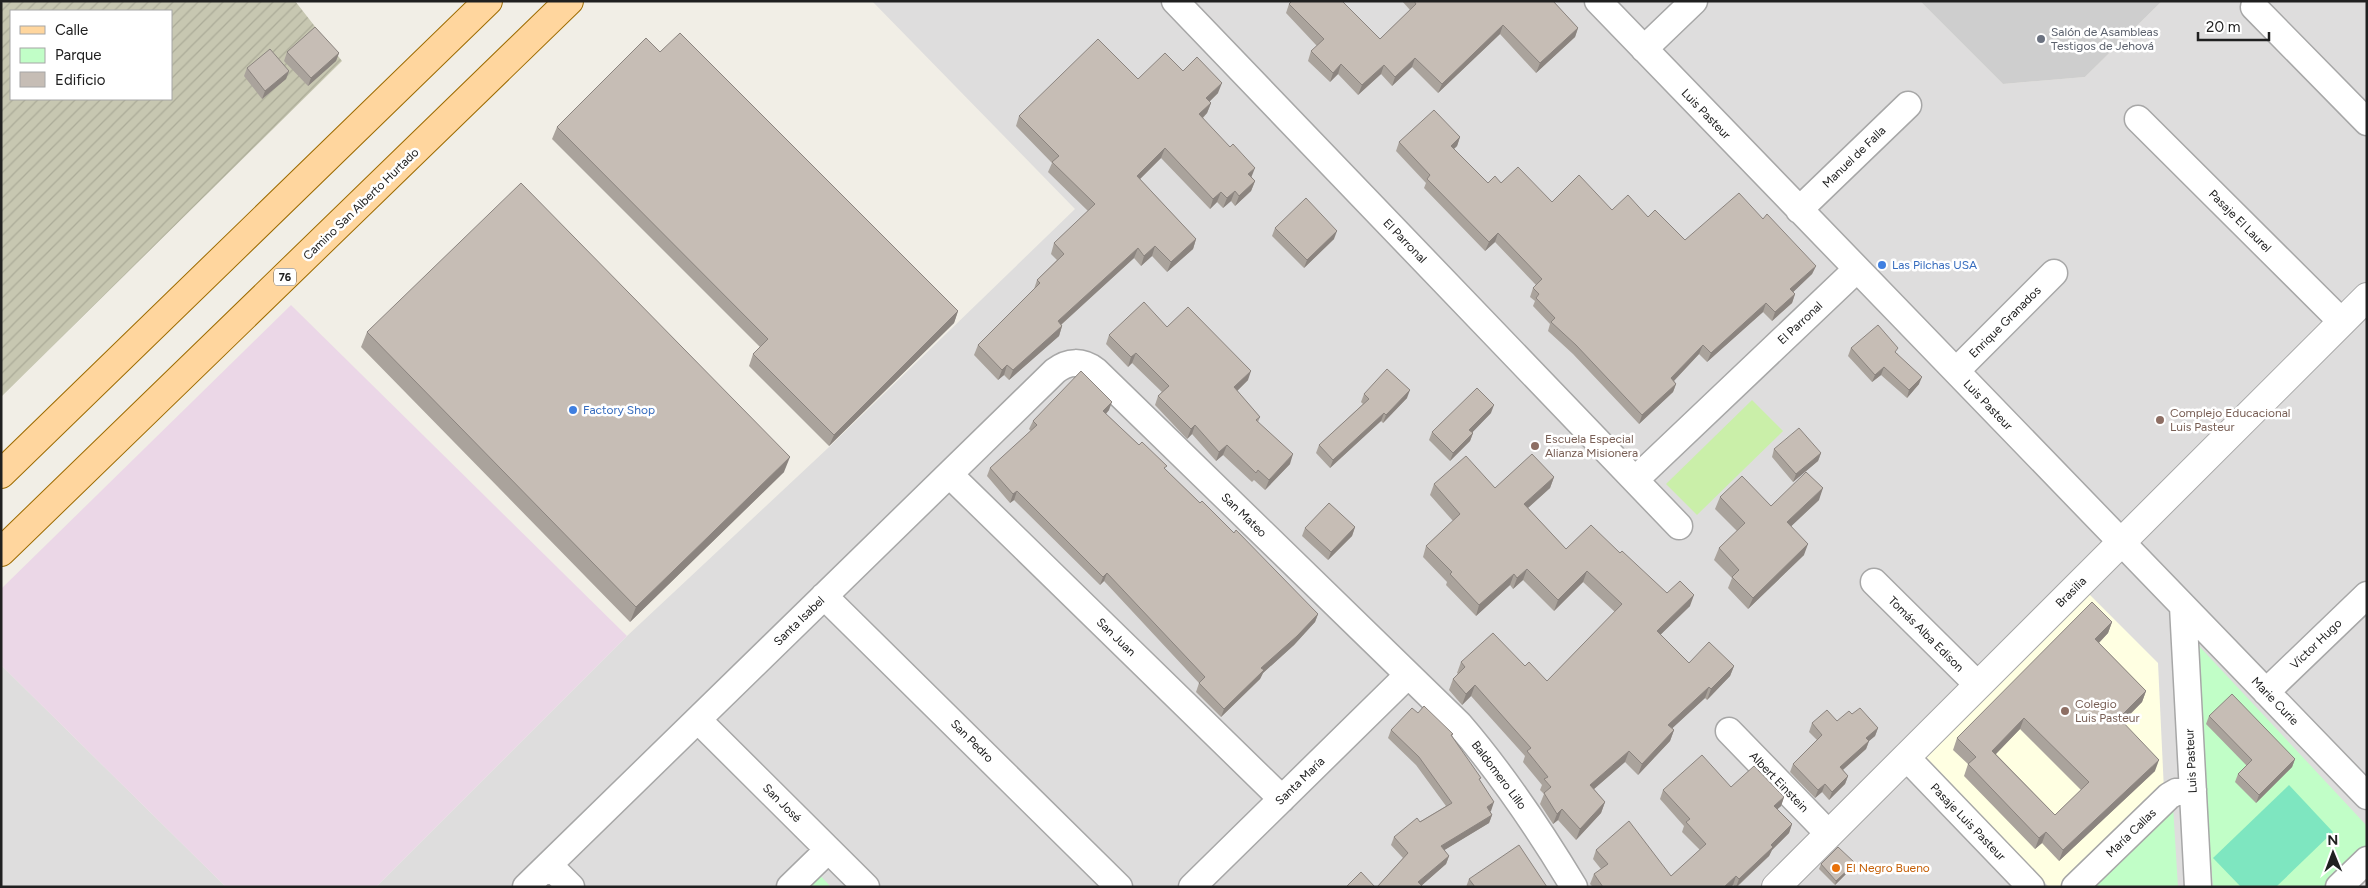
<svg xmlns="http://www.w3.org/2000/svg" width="2368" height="888" font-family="Figtree,sans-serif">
<defs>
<pattern id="construction-furrows" width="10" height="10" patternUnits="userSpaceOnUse" patternTransform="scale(1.25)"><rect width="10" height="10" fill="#c7c7b1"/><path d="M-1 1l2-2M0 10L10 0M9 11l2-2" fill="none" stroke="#abab98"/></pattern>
</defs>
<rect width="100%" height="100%" fill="#f1eee6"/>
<!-- residential -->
<path fill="#dedddd" d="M872,1H1920L2003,84L2085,77L2162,1H2367V887H376L627,636L828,448L1075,209Z
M1,665L226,887H1Z"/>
<!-- industrial -->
<path fill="#ebd7e7" d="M291,305L627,636L376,887H226L1,665V589Z"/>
<!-- education -->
<path fill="#ffffe2" d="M2088,593L2158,663L2164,791L2067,887H2049L1921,759Z"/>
<!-- religious -->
<path fill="#cecece" d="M1920,1H2162L2085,77L2003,84Z"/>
<!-- construction -->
<path fill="url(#construction-furrows)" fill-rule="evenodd" d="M5,1H295L342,61L1,397V4ZM11,11H171V99H11Z"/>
<!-- grass -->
<path fill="#caefa9" d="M1752,400L1783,431L1697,515L1666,484Z"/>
<!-- park -->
<path fill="#c1fec7" d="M2199,646L2367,826V848L2327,887H2213L2195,650Z
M2173,806L2178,887H2091Z
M815,870L831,887H798Z"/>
<!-- pitch -->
<path fill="#7ee6c0" d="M2289,785L2333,832L2276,887H2241L2213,858Z"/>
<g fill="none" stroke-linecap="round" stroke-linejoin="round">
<defs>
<path id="minor" d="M1175,1L1679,526
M1598,1L2367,796
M2254,7L2367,122
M1644,49L1694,1
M2138,119L2342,322
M1799,210L1908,105
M1956,371L2054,273
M950,475L1282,799
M1635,480L1857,269
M1874,582L1978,685
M824,596L1119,887
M2183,606L2198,887
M2266,692L2367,595
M698,720L866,887
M1729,731L1829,834
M1906,757L2031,887
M549,865L571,887
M526,887L1055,371C1068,361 1082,360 1096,371L1459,724C1503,775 1539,829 1574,887
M790,887L828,850
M1192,887L1408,675
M2075,887L2169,796L2176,792L2193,790
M2339,887L2367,860"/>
<path id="tertiary" d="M1776,887L2367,297"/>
<path id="primary" d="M1,474L488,1
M1,552L569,1"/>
</defs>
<!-- minor casing -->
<use href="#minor" stroke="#a7a7a7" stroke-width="29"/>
<!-- tertiary casing -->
<use href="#tertiary" stroke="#a7a7a7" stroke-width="30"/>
<!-- primary casing -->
<use href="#primary" stroke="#9d6b00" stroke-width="30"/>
<!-- minor -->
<use href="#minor" stroke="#fff" stroke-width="26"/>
<!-- tertiary -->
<use href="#tertiary" stroke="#fff" stroke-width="28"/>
<!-- primary -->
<use href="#primary" stroke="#ffd69e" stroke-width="28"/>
</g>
<!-- wall -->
<path fill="#aaa39c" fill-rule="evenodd" d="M1402,1H1553L1578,28L1575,37L1536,73L1500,34L1438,93L1412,67L1392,86L1381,74L1358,95L1338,74L1330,82L1308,61L1311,51L1317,46L1286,13L1289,4L1380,39L1410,10Z
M287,52L339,53L336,61L308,86L284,61Z
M660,52L958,311L954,323L829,446L749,366L753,354L760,347L552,139L557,127Z
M247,68L289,71L286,79L262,99L244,76Z
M1183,71L1218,93L1209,102L1211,103L1207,113L1203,118L1255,181L1251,191L1235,206L1231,201L1223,208L1217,202L1210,209L1161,158L1140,179L1196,239L1193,249L1167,272L1152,256L1141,266L1134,258L1061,325L1062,326L1059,336L1009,380L1004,375L998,380L974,355L978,345L1034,289L1037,280L1057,260L1051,254L1054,243L1088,211L1048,172L1052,163L1016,126L1019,116L1138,79Z
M1460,137L1457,146L1454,149L1488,183H1501L1552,202L1612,210L1648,217L1685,240L1763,219L1816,266L1812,274L1793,292L1795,294L1792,303L1772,321L1763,312L1707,362L1699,354L1674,381L1676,384L1673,392L1639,424L1573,354L1548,331L1550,324L1533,306L1535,301L1530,297L1533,288L1536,285L1495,242L1485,251L1424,188L1426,183L1396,151L1399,142Z
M1275,228L1334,239L1304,268L1272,236Z
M1167,327L1248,380L1237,391L1260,417L1258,422L1290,464L1265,490L1254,480L1252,482L1223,455L1216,461L1192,434L1187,439L1155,405L1158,396L1162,392L1132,363L1128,367L1106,344L1109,335Z
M367,332L784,472L630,622L361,347Z
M1851,348L1897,353L1919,384L1907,398L1881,375L1872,382L1848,356Z
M1364,394L1407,398L1383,423L1381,421L1330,468L1316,453L1319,445L1363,404L1361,402Z
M1109,410L1106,414L1166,470L1200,503L1318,614L1315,622L1294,645L1263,673L1260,679L1221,717L1196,692L1199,683L1104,581L1100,585L1014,500L1010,503L987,476L990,468L1031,431L1029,429L1033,421Z
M1491,413L1472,432L1473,433L1470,441L1450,461L1429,440L1432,432Z
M1774,449L1821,453L1818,461L1793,482L1772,457Z
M1554,477L1550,488L1528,508L1566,549L1620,553L1667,593L1690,606L1660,635L1689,663L1734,666L1730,676L1707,700L1705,698L1672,728L1674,730L1670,741L1638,775L1625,762L1594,789L1605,802L1601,813L1576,840L1558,820L1553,824L1540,804L1544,794L1540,790L1542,785L1523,762L1525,756L1471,696L1462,705L1449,690L1453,679L1458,674L1457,673L1461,662L1525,666L1547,681L1615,612L1583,582L1554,611L1523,580L1513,589L1510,585L1476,616L1446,585L1447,582L1423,557L1426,546L1453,521L1430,495L1434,484L1495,488Z
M1720,497L1771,506L1819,500L1791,526L1804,555L1748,609L1728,588L1732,578L1714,560L1719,548L1737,531L1715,509Z
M1355,527L1352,536L1328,560L1302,536L1305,528Z
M2112,622L2108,633L2099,643L2146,691L2142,702L2123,722L2155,771L2059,861L2042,843L2035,849L1964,776L1968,764L1953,750L1957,738ZM2020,729L2081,790L2055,815L1996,754Z
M1418,713L1453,734L1452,736L1480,781L1491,811H1490L1492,815L1489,823L1444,850L1449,856L1446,864L1422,885L1377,887L1403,858L1391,845L1394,837L1446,806L1416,765L1388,738L1391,730Z
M1852,714L1878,728L1875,736L1869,741L1866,749L1843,770L1848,776L1845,784L1829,800L1822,792L1815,798L1790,772L1793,764L1817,740L1809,732L1812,723L1837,721Z
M2209,716L2295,759L2292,767L2256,803L2235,782L2238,774L2247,766L2206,724Z
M1731,787L1784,797L1781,806L1777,809L1792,824L1789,833L1772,850L1769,856L1737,887H1735L1733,885L1731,887H1593L1590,884L1594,874L1601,869L1593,859L1596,850L1671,876L1700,850L1682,832L1684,826L1660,799L1663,790Z
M1821,864L1853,867L1835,885L1819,869Z
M1469,879L1547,887H1466Z"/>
<!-- shaded-wall -->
<path fill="#8b847f" d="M1503,25L1500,34L1438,93L1442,84Z
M1578,28L1575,37L1536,73L1540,63Z
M339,53L336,61L308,86L311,78Z
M1415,58L1412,67L1392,86L1395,77Z
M1341,64L1338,74L1330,82L1333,73Z
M1384,65L1381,74L1358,95L1362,85Z
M289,71L286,79L262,99L265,91Z
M1222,83L1218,93L1202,109L1206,98Z
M1211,103L1207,113L1196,124L1199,114Z
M1460,137L1457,146L1448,154L1451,146Z
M1165,148L1161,158L1133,186L1137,176Z
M1255,168L1251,178L1248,174Z
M1255,181L1251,191L1235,206L1239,196Z
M1235,191L1231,201L1223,208L1227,198Z
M1221,192L1217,202L1210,209L1213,199Z
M1337,231L1334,239L1304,268L1307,260Z
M1498,233L1495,242L1485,251L1489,242Z
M1196,239L1193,249L1167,272L1171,262Z
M1155,246L1152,256L1141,266L1144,256Z
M1138,248L1134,258L1054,331L1058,321Z
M1816,266L1812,274L1787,298L1790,289Z
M1795,294L1792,303L1772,321L1775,312Z
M1766,303L1763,312L1707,362L1711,353Z
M958,311L954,323L829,446L834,435Z
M1062,326L1059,336L1009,380L1013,370Z
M1703,345L1699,354L1668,387L1671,378Z
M1136,353L1132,363L1128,367L1131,357Z
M1007,365L1004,375L998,380L1002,370Z
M1884,367L1881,375L1872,382L1875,375Z
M1251,371L1248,380L1231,397L1234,387Z
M1922,377L1919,384L1907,398L1909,390Z
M1676,384L1673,392L1639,424L1642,415Z
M1410,390L1407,398L1383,423L1386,415Z
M1112,402L1109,410L1100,420L1103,411Z
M1494,405L1491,413L1467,438L1469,430Z
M1384,413L1381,421L1330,468L1333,460Z
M1195,425L1192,434L1187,439L1191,429Z
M1473,433L1470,441L1450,461L1453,453Z
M1227,445L1223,455L1216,461L1219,452Z
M1821,453L1818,461L1793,482L1796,474Z
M1293,454L1290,464L1265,490L1269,480Z
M790,457L784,472L630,622L636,607Z
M1554,477L1550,488L1520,515L1524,504Z
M1823,488L1819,500L1783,534L1787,522Z
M1017,491L1014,500L1010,503L1013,494Z
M1355,527L1352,536L1328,560L1331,552Z
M1808,544L1804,555L1748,609L1753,598Z
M1527,569L1523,580L1513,589L1517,578Z
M1587,571L1583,582L1554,611L1558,600Z
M1107,573L1104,581L1100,585L1103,577Z
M1514,574L1510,585L1476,616L1479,605Z
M1694,595L1690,606L1653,642L1657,631Z
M1318,614L1315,622L1294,645L1263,673L1260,679L1221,717L1224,709L1261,668Z
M2112,622L2108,633L2091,651L2095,639Z
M1734,666L1730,676L1707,700L1711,689Z
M1475,685L1471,696L1462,705L1466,694Z
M1709,687L1705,698L1664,736L1668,725Z
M2146,691L2142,702L2115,729L2119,718Z
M2024,718L2020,729L1988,762L1992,751Z
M1878,728L1875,736L1869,741L1866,749L1837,775L1840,767L1866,738Z
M1674,730L1670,741L1638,775L1642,764Z
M1629,751L1625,762L1586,796L1590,785Z
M2295,759L2292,767L2256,803L2259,795Z
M2159,760L2155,771L2059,861L2063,850Z
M1848,776L1845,784L1829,800L1832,792Z
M1825,784L1822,792L1815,798L1818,790Z
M1784,797L1781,806L1771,815L1774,806Z
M1494,802L1491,811L1484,815L1487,807Z
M1605,802L1601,813L1576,840L1580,829Z
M1562,809L1558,820L1553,824L1557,814Z
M1492,815L1489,823L1438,854L1441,846Z
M1792,824L1789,833L1772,850L1769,856L1736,887L1739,879L1771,845Z
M2046,832L2042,843L2035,849L2039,838Z
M1449,856L1446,864L1420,887L1418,882Z
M1855,863L1853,867L1835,885L1836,881Z
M1736,876L1733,885L1731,887H1724Z"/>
<!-- building -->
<path fill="#c6bdb5" stroke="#8b847f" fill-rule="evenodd" d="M1292,1H1342L1380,39L1416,4L1414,1H1553L1578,28L1540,63L1503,25L1442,84L1415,58L1395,77L1384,65L1362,85L1341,64L1333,73L1311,51L1324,39L1289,4Z
M315,27L339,53L311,78L287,52Z
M680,33L958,311L834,435L753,354L768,339L557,127L646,38L660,52Z
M1098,39L1138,79L1165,53L1183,71L1197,57L1222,83L1206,98L1211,103L1199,114L1230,147L1233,144L1255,168L1248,174L1255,181L1239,196L1235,191L1227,198L1221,192L1213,199L1165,148L1137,176L1196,239L1171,262L1155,246L1144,256L1138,248L1058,321L1062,326L1013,370L1007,365L1002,370L978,345L1040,283L1037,280L1064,254L1054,243L1095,204L1052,162L1059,156L1019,116Z
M270,49L289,71L265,91L247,68Z
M1434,110L1460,137L1451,146L1488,183L1495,176L1501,183L1518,167L1552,202L1579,175L1612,210L1628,195L1648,217L1655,210L1685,240L1739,193L1763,219L1767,214L1816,266L1790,289L1795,294L1775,312L1766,303L1711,353L1703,345L1671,378L1676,384L1642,415L1576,345L1551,322L1555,318L1536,298L1539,294L1533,288L1542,279L1498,233L1489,242L1427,179L1430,175L1399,142Z
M521,183L790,457L636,607L367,332Z
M1306,198L1337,231L1307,260L1275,228Z
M1144,302L1167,327L1188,307L1251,371L1234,387L1260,417L1256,420L1293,454L1269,480L1258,470L1256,473L1227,445L1219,452L1195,425L1191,429L1158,396L1169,386L1136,353L1131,357L1109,335Z
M1878,325L1898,348L1895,352L1922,377L1909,390L1884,367L1875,375L1851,348Z
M1387,369L1410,390L1386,415L1384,413L1333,460L1319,445L1369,399L1364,394Z
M1081,371L1112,402L1103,411L1139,445L1142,442L1167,466L1164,468L1200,503L1202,501L1234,533L1236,530L1318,614L1297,636L1261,668L1264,670L1224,709L1199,683L1205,677L1107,573L1103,577L1017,491L1013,494L990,468L1037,425L1033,421Z
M1477,388L1494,405L1469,430L1473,433L1453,453L1432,432Z
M1799,428L1821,453L1796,474L1774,449Z
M1532,454L1554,477L1524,504L1566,549L1591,525L1620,553L1622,551L1667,593L1680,581L1694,595L1657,631L1689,663L1709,642L1734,666L1711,689L1709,687L1668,725L1674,730L1642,764L1629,751L1590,785L1605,802L1580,829L1562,809L1557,814L1544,793L1551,787L1544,779L1548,777L1527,751L1531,748L1475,685L1466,694L1453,679L1465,667L1461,662L1493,633L1525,666L1529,662L1547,681L1622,604L1587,571L1558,600L1527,569L1517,578L1514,574L1479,605L1450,574L1452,572L1426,546L1460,514L1434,484L1466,456L1495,488Z
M1806,472L1823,488L1787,522L1808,544L1753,598L1732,577L1739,570L1719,548L1745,523L1720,497L1742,476L1771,506Z
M1329,503L1355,527L1331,552L1305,528Z
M2092,602L2112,622L2095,639L2146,691L2119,718L2159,760L2063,850L2046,832L2039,838L1968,764L1976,757L1957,738ZM2024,718L2089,782L2055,815L1992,751Z
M2232,694L2295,759L2259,795L2238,774L2252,760L2209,716Z
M1424,706L1453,734L1451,735L1481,778L1479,779L1494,802L1487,807L1492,815L1441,846L1449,856L1418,882L1423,887H1377L1408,853L1394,837L1417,818L1420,822L1452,803L1419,757L1391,730L1412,708L1418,713Z
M1860,708L1878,728L1866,738L1869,741L1840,767L1848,776L1832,792L1825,784L1818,790L1793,764L1822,735L1812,723L1827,710L1837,721L1849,711L1852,714Z
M1702,755L1731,787L1754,766L1784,797L1774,806L1792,824L1771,845L1773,847L1739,879L1736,876L1724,887H1603L1594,874L1608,864L1596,850L1629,821L1671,876L1706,844L1686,822L1690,819L1663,790Z
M1519,845L1547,887H1475L1469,879Z
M1838,847L1855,863L1836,881L1821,864Z
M1361,872L1375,887H1346Z"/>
<!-- markers -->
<circle fill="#6b7280" stroke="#fff" stroke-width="2" cx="2041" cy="39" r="5"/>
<g fill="#3f7fe0" stroke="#fff" stroke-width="2">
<circle cx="1882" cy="265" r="5"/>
<circle cx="573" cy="410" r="5"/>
</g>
<g fill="#8d6e63" stroke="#fff" stroke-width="2">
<circle cx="2160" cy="420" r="5"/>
<circle cx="1535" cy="446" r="5"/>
<circle cx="2065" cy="711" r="5"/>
</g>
<circle fill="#e8710a" stroke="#fff" stroke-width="2" cx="1836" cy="868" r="5"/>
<g text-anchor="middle" stroke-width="5" stroke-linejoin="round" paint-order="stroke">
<!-- shield labels -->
<rect fill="#fff" stroke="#636363" stroke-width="1" x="274" y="268.5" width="22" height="17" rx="4"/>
<g font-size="11" font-weight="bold" fill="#202020">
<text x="285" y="281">76</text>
</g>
<!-- worship labels -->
<g font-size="12" fill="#5b616d" stroke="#fff" text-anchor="start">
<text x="2051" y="36">Salón de Asambleas<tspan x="2051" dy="14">Testigos de Jehová</tspan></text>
</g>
<!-- street labels -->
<g font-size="12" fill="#202020" stroke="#fff">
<text transform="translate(1706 114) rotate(46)" y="4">Luis Pasteur</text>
<text transform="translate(1854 157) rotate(-44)" y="4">Manuel de Falla</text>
<text transform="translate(361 204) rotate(-44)" y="4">Camino San Alberto Hurtado</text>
<text transform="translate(2240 221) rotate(45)" y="4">Pasaje El Laurel</text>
<text transform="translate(1405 241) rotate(46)" y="4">El Parronal</text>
<text transform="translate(2005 322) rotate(-45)" y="4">Enrique Granados</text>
<text transform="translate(1800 323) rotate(-43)" y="4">El Parronal</text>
<text transform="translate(1988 405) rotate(46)" y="4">Luis Pasteur</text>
<text transform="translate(1244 515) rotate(44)" y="4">San Mateo</text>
<text transform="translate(2071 592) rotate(-45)" y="4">Brasilia</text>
<text transform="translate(799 621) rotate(-44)" y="4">Santa Isabel</text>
<text transform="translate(1926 634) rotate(45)" y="4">Tomás Alba Edison</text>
<text transform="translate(1116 637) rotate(44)" y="4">San Juan</text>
<text transform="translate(2316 644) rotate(-44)" y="4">Víctor Hugo</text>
<text transform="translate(2275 701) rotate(46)" y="4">Marie Curie</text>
<text transform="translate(972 741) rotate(45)" y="4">San Pedro</text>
<text transform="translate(2191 761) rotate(-93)" y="4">Luis Pasteur</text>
<text transform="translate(1499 775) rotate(53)" y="4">Baldomero Lillo</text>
<text transform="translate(1300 781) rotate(-44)" y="4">Santa María</text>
<text transform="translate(1779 782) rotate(46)" y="4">Albert Einstein</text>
<text transform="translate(782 803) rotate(45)" y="4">San José</text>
<text transform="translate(1968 822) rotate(46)" y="4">Pasaje Luis Pasteur</text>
<text transform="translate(2131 833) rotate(-44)" y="4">María Callas</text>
</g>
<!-- shop labels -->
<g font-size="12" fill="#366cbe" stroke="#fff" text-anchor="start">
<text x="1892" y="269">Las Pilchas USA</text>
<text x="583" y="414">Factory Shop</text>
</g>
<!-- education labels -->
<g font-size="12" fill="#785e54" stroke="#fff" text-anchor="start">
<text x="2170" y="417">Complejo Educacional<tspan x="2170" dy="14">Luis Pasteur</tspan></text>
<text x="1545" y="443">Escuela Especial<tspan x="1545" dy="14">Alianza Misionera</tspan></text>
<text x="2075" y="708">Colegio<tspan x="2075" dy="14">Luis Pasteur</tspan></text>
</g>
<!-- food labels -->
<g font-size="12" fill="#c56008" stroke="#fff" text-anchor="start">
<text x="1846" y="872">El Negro Bueno</text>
</g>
</g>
<!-- border -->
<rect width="2368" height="888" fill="none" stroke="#202020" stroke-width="5"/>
<!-- legend -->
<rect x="10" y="10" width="162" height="90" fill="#ffffff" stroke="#a6a6a6"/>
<rect x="20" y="26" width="25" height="8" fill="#ffd69e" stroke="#a6a6a6"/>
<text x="55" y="35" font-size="15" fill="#202020">Calle</text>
<rect x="20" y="48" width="25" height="15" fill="#c1fec7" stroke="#a6a6a6"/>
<text x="55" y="60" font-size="15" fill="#202020">Parque</text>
<rect x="20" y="72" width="25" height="15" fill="#c6bdb5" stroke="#a6a6a6"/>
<text x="55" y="85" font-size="15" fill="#202020">Edificio</text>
<!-- north arrow -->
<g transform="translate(2333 853) rotate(359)" stroke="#ffffff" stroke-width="4" paint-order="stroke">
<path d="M0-4L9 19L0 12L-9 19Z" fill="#202020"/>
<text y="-8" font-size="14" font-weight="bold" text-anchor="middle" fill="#202020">N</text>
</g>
<!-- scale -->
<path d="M2198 32v8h71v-8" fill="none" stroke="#202020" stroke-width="2.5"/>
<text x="2206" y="32" font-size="15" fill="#202020" stroke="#ffffff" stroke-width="4" paint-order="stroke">20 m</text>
</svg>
